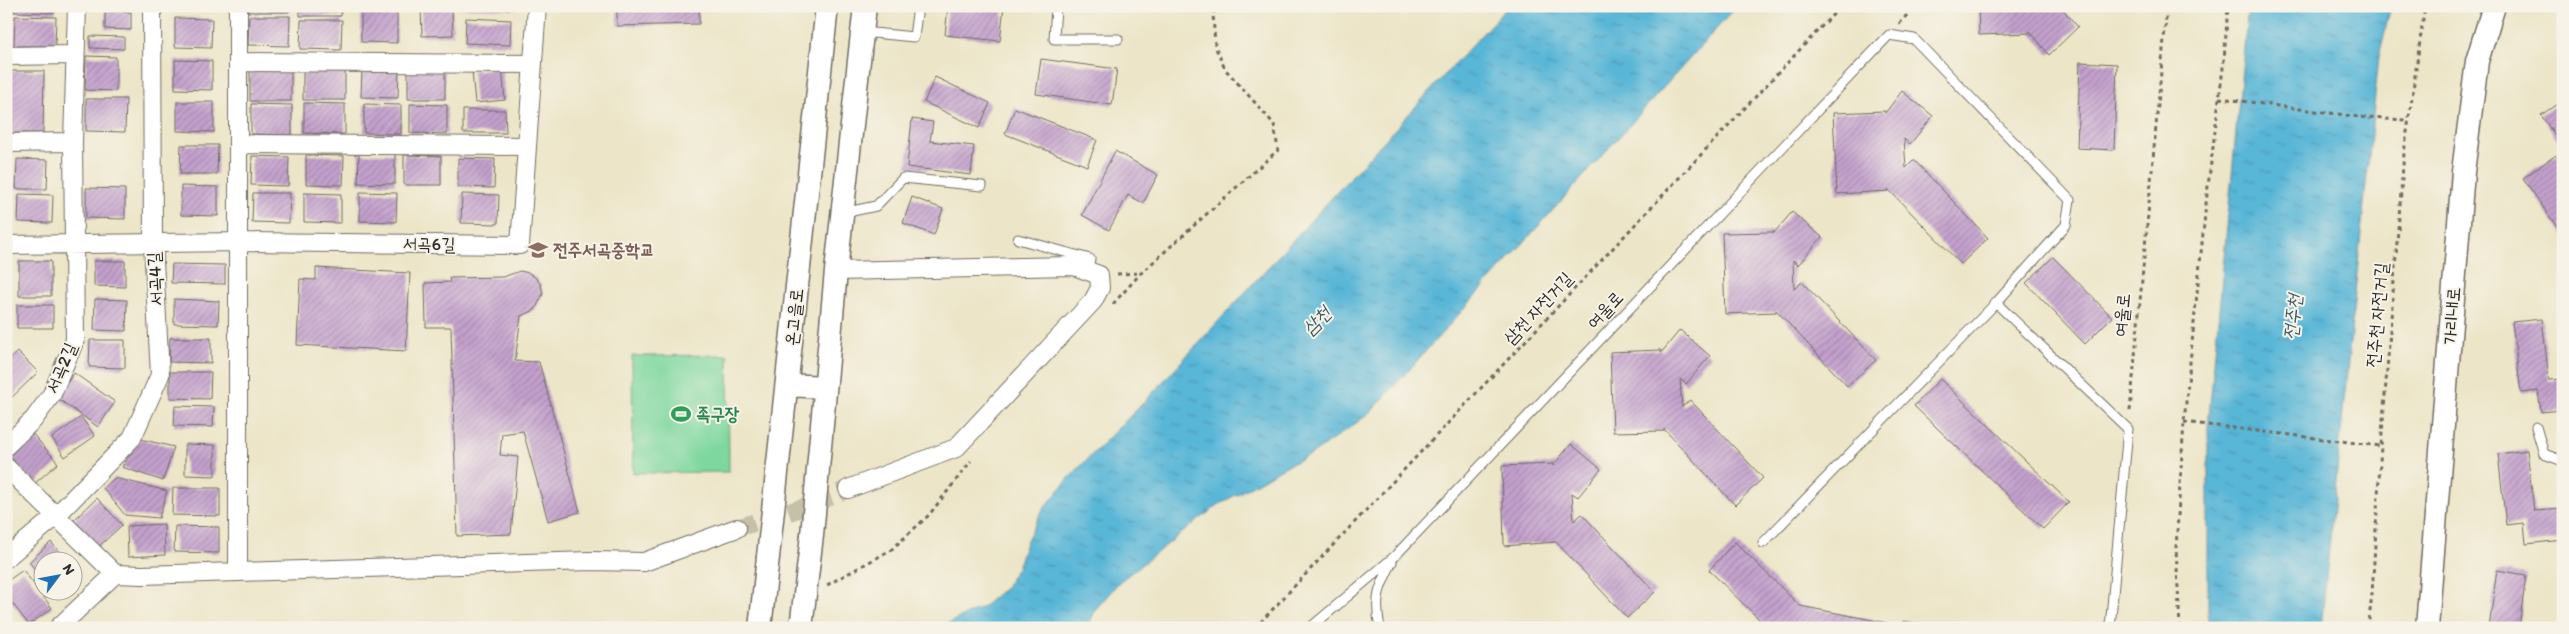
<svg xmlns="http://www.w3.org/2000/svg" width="2569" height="634" font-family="Itim,'Poor Story',sans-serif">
<defs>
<pattern id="water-ripples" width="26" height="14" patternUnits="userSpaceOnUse" patternTransform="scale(1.25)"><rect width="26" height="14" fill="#59b6d7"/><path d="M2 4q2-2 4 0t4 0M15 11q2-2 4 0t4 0" fill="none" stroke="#4a94af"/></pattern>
<pattern id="building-hatch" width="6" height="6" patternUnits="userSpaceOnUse" patternTransform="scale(1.25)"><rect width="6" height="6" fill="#c4a1ce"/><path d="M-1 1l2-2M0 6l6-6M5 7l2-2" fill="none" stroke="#9f83a7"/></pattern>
</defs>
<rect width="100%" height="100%" fill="#f7f3e8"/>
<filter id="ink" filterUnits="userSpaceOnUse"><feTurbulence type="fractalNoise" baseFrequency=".02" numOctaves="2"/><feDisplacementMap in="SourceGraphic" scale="10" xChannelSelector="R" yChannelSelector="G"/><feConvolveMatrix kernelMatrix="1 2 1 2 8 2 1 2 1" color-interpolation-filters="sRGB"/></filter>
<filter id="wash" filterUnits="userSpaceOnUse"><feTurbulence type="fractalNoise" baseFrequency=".0096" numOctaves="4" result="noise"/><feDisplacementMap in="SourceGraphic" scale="20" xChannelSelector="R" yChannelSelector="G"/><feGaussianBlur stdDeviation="1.12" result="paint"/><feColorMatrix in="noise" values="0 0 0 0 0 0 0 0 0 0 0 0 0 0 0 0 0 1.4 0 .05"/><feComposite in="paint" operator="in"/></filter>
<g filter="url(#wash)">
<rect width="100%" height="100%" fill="#ece5c7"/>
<!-- garden -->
<path fill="#7dd79e" stroke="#548164" d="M728,355L729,472L633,473L632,356Z"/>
<!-- water -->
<path fill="url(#water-ripples)" stroke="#427081" d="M1508,6H1737L1370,413L1314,453L1284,467L1218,505L1119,582L1096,609L1087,628H938L983,607L1006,587L1017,568L1027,540L1042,511L1070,477L1148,398Z
M2248,6H2391L2379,56L2321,628H2208V426Z"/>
<g id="blocks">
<!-- building -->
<path fill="url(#building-hatch)" d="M14,6H55V13L14,12Z
M248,6H289V12H248Z
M300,6H341V16H300Z
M361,6H397V43L361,42Z
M421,6H452L453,35L422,36Z
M462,6H514V9L462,8Z
M617,6H699V24L617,26Z
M948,6H1004L1000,41L945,35Z
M1978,6H2048V10L2052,6H2060L2078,27L2049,55L2030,31V33L1979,35Z
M105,11L131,12V30L105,29Z
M15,16L56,17L55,46H14Z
M249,16H290L289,46L248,45Z
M175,18L212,19L211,48L175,47Z
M466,18L511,20L510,45L465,43Z
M301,20H342L341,50L300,49Z
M90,36L124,37V49L90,48Z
M86,56L116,57V91L85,90Z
M1041,59L1117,69L1112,105L1036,94Z
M175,60L212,61V90L175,89Z
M2080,62L2117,64L2114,150L2077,148Z
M303,68H345V100H303Z
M362,68L399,69L398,98L361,97Z
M502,68L505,100L475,103L472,71Z
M250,69H291V101H250Z
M408,70H445V99H408Z
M11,71H44L43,133H10Z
M935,77L990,103L979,128L924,102Z
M1902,91L1933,116L1910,144L1904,139L1906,168L1914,160L1988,238L1961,264L1888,189L1889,191L1837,194L1833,113L1885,111V113Z
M86,99H126L125,132L86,131Z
M2563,100V139L2559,142L2541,115Z
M177,102H214V132L177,131Z
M304,103L345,104V134L304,133Z
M251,104L292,105V135L251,134Z
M364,104L401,105V134L364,133Z
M410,104L447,105V134L410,133Z
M1015,108L1097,140L1087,166L1005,134Z
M463,110H505L506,133H463Z
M912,119L933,122L930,141L974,146L971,175L907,167Z
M181,145H218L217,174H180Z
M1115,151L1158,175L1143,203L1128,195L1109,230L1082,215Z
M359,154H395V184L358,183Z
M306,155L344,156L343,185L306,184Z
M404,155L441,156V185H404Z
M2556,155L2563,165V236L2523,178Z
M252,156L289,157L288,186L251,185Z
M458,158L495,159L494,188L458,187Z
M17,159L48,160L47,189H16Z
M181,186L218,187V216L181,215Z
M86,188L125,189V219L86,218Z
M360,192L397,193L396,222L360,221Z
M253,193H290L289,223L252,222Z
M304,193L341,194V223L304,222Z
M19,194L53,195L52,223L18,222Z
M462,194L499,195L498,224L461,223Z
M912,197L943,209L934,235L903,223Z
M1792,212L1822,237L1798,265L1793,260L1794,289L1802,282L1876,360L1847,386L1776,310V312L1725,314L1722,233L1774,232L1773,234Z
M2053,257L2112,317L2085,344L2026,283Z
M19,261H51V296H19Z
M94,261H125V287L94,286Z
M172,264L225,265V284L171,283Z
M316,268L410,273L406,351L297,345L300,279L316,280Z
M520,271L529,273L536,278L541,285L543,294L535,310L521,316L515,361L539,362L580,512L548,521L523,431L502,434L500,455L518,457L511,534L457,536L451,327H426L425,283L450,282L449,278L503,277Z
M95,299L127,300L126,331L94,330Z
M174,299L219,301L218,325L174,324Z
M17,305H53V328H17Z
M2542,319L2549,380L2563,379V410L2541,412L2538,391L2521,393L2512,322Z
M1680,330L1710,356L1686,384L1680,379L1682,407L1690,400L1763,478L1735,505L1664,429V431L1613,432L1610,352L1661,350V353Z
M170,338H211V363L169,362Z
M90,340H125V368L89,367Z
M18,352L38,372L6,403V363Z
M170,372H211L210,399L170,398Z
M74,373L115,402L98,427L57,398Z
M1940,379L2069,502L2043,529L1914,406Z
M175,406L214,407L213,427L174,426Z
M81,417L95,436L65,457L52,438Z
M32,433L58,463L34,484L8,454Z
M140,439L174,447L163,481L122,467Z
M185,444L215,445V476L185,475Z
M1571,444L1601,469L1578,497L1572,493L1574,521L1582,514L1655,592L1627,618L1556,542L1504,546L1502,466L1553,464V466Z
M2527,450L2534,511L2563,509V540L2526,544L2524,523L2506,525L2498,454Z
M115,478L167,491L159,518L125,515L103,488Z
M173,488H220V516L172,515Z
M97,498L122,525L96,549L71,523Z
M164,524L165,555L128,557L127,526Z
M175,526L219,527V553L174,552Z
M51,542L68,562H42V578L29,562Z
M1735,542L1800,606L1888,623L1887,628H1768L1709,570Z
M23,570L52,608L29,625L6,595V582Z
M2497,570L2526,575L2519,628H2489Z
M1904,621L1936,627V628H1903Z"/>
</g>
</g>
<g filter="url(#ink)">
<use href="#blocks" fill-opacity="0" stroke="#6f6c62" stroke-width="1"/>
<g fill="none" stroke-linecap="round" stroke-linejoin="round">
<!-- minor-tunnel -->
<path stroke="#c5c0a8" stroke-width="18" stroke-dasharray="18 9" stroke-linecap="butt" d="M737,528L802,508L848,489"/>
<defs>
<path id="service" d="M1056,6L1054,39H1118
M863,32L914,37L918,6
M843,213L876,206L903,178L982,186
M1018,239L1090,259L1088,270
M1996,303L2128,429L2110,628
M2536,427L2544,454L2563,461
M1310,628L1394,557L1889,35L1914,39L2070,200L2066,225L1996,303L1763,543
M1380,628C1374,598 1379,588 1392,562"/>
<path id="minor" d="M6,56L74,55
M238,62L532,64
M6,143L73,142
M238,144L527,146
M6,245L238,242L520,245L537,6
M836,271L1074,266L1099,275L1100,288L1093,301L956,448L848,489
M6,446L34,419L52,394L75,340L73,142L77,6
M6,467L115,574L142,575L590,561L644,562L737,528
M6,558L56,516L132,438L160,375L153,242L152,6
M238,571V6
M58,628L115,574"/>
<path id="tertiary" d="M787,385L825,387
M812,535L836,271L865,6
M768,557L827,6
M2427,628L2463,172L2477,61L2494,6"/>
</defs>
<!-- service casing -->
<use href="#service" stroke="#6f6c62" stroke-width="11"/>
<!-- minor casing -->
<use href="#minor" stroke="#6f6c62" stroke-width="20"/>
<!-- tertiary casing -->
<use href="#tertiary" stroke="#6f6c62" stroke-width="25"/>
<!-- path -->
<path stroke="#6f6c62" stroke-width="3" stroke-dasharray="4 4" stroke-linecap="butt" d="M1899,24L1915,6
M2219,98L2367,118L2407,120
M1117,274L1140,273
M1113,304L1141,273L1278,150L1274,124L1225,69L1215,46L1213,13L1217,6
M2130,411L2167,6
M2184,422L2381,446
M827,585L891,550L929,515L971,461
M1255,628L1841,6
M2180,628L2176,548L2184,422L2207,194L2224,60L2228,6
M2368,628L2372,594L2381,446L2404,153L2425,6"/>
<!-- service -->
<use href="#service" stroke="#fff" stroke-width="9"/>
<!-- minor -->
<use href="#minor" stroke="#fff" stroke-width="18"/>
<!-- tertiary -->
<use href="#tertiary" stroke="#fff" stroke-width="22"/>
<defs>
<path id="tertiary-bridge" d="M760,628L768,557
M801,628L812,535"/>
</defs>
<!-- tertiary-bridge casing -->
<use href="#tertiary-bridge" stroke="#6f6c62" stroke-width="25" stroke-linecap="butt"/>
<!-- tertiary-bridge -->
<use href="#tertiary-bridge" stroke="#fff" stroke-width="22"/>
</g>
</g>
<!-- icons -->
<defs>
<symbol id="school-bare" viewBox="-9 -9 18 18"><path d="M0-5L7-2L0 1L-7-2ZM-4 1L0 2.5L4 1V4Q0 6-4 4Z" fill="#8d6e63" stroke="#f7f3e8" stroke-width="2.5" paint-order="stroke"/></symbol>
<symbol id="stadium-bare" viewBox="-9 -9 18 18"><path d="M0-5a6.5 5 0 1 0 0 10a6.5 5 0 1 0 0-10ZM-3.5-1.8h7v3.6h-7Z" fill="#2e9e5b" stroke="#f7f3e8" stroke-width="2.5" paint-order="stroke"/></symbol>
</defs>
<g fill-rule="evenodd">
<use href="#school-bare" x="524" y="236" width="28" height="28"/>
<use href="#stadium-bare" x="667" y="400" width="28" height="28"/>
</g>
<g text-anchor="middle" stroke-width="4" stroke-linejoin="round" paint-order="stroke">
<!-- street labels -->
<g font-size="18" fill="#2b2b2b" stroke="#f7f3e8">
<text transform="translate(429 244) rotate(1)" y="6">서곡6길</text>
<text transform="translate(155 279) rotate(-93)" y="6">서곡4길</text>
<text transform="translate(1538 308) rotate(-47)" y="6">삼천 자전거길</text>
<text transform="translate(1605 310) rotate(-47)" y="6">여울로</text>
<text transform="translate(2122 315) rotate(-85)" y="6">여울로</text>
<text transform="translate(2377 315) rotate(-85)" y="6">전주천 자전거길</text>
<text transform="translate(2452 316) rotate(-86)" y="6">가리내로</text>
<text transform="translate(794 317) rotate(-84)" y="6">온고을로</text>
<text transform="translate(61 368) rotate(-67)" y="6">서곡2길</text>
</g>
<!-- education labels -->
<g font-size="18" font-weight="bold" fill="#785e54" stroke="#f7f3e8" text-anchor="start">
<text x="553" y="256">전주서곡중학교</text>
</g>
<!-- leisure labels -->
<g font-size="18" font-weight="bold" fill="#27864d" stroke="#f7f3e8" text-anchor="start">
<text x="696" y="420">족구장</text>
</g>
<!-- water labels -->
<g font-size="19" font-style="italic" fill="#3b5c67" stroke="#f7f3e8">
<text transform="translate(2292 317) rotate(-84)" y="7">전주천</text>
<text transform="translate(1316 320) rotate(-45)" y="7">삼천</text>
</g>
</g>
<!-- margin -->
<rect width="2569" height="634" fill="none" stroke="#f7f3e8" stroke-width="25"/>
<!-- north arrow -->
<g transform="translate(58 576) rotate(58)"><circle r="24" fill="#f7f3e8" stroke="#a5a39c"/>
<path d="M0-4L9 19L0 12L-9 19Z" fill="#1f6fb2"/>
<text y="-8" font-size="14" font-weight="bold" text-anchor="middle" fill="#2b2b2b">N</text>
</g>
</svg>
